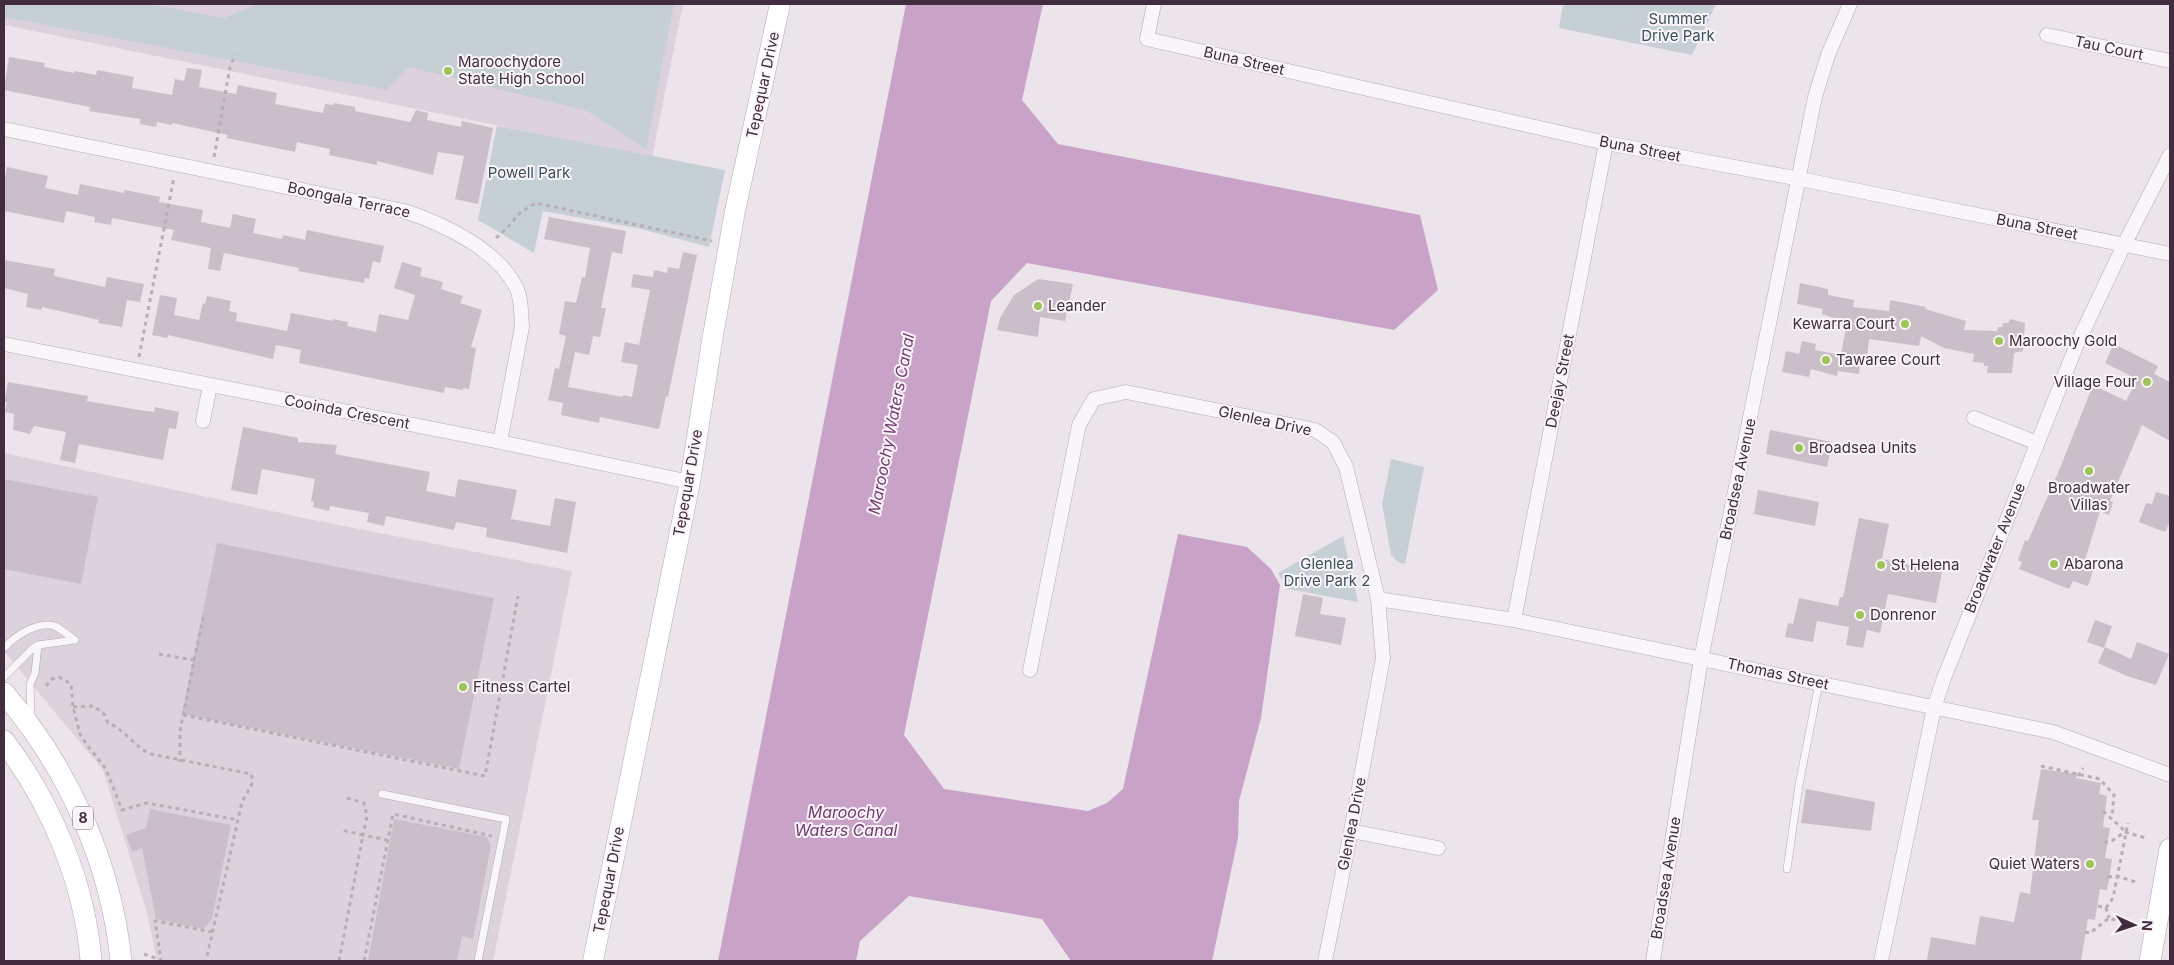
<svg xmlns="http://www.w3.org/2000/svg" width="2174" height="965" font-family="Inter,sans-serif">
<rect width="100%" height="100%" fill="#ebe4ea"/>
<!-- built -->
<path fill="#dcd2db" d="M4,4H683L652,157L4,25Z
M4,453L304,518L572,571L493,961H157L146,909L103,770L4,651Z"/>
<!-- green -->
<path fill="#c6d0d4" d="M4,4H148L224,18L258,4H674L646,149L587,111L409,67L387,90L4,17Z
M1563,4H1716L1692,55L1559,28Z
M497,126L725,170L709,247L641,229L543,211L534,253L478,220Z
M1391,459L1424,467L1405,564L1398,562L1391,555L1382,504Z
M1343,536L1358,602L1288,589L1278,573Z"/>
<!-- water -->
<path fill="#c8a2c7" d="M906,4H1043L1022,100L1058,144L1420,215L1438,290L1394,330L1027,263L991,301L904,735L944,789L1088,811L1107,803L1123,789L1178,534L1247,547L1271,569L1280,585L1261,718L1239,801L1238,838L1212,961H1071L1042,919L909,896L860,941L856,961H718Z"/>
<!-- building -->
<path fill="#cabec9" d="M9,57L45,63L44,67L74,73L75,71L96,75L97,70L134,77L132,88L172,95L175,79L184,81L187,68L202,70L199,87L236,94L238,85L277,93L275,104L323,113L325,104L333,105L334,103L355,107V111L410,122L416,110L428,113L427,120L461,127L462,121L493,128L478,204L455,199L464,156L438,152L433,175L377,161V165L329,155L330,149L297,142L295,152L227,138L228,135L172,123V125L157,122L156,127L140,124V119L89,111L90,107L4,90Z
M7,167L48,176L45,188L78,195L80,184L124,193L125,190L160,197L159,202L203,210L201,222L230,228L233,214L256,219L253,233L282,239L283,235L305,240L307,230L384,246L380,263L373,261L369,279L365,278L364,283L298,271L299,268L224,253L220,271L208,269L211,248L171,240L174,230L112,218L111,225L94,222L95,217L66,211L64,223L4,211V183Z
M549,217L626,231L622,254L612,252L601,308H606L600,337L593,336L589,355L575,352L568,387L623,397V395L632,397L638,365L621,362L625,342L639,345L650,290L631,287L633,274L653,277L654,270L667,273L668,267L679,269L683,252L697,255L668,397L666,396L659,429L600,417L599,423L561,415L563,403L548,400L555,368L559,369L566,336L559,334L565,301L576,303L582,277L585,278L590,248L544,239Z
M4,260L55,269L54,276L105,287L107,277L144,284L140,302L127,300L122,327L98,323L99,320L42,307V310L26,307L28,294L4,288Z
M402,262L422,268L420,276L443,282L441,289L463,296L460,303L482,310L471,347L476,348L469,389L463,388V390L445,387L444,393L299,363L301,350L276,345L273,359L168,335L167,338L152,335L160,295L177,298L174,315L199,320L203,303L205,304L207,296L231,301L229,311L237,313L236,321L287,331L291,313L333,321V319L348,322L347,326L376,332L379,314L408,320L415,295L394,288Z
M1038,279L1073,284L1065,321L1040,317L1038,337L997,330L1000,318L1014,295Z
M1800,283L1828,289V295L1854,300L1853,307L1889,311L1890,300L1926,307L1925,309L1966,321L1964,330L1997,331L1998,327H2002L2003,323H2008L2010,319L2025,323L2023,351L2014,353L2012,373H1987L1988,366H1984V363L1973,362L1974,354L1944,348L1921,336L1919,346L1869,339L1866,365H1860L1859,374L1838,371L1837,376L1811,369L1809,377L1782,372L1786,351L1799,354L1802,341L1816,344L1815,350L1841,355L1842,349L1847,322L1822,314L1823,309L1797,304Z
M2114,344L2158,366L2154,374L2170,382V441L2142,425L2110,501L2113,502L2109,515L2100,511L2084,563L2094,567L2088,586L2073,581L2069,589L2019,569L2022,562L2018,560L2025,540L2028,541L2058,473L2093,385L2126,401L2137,379L2105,363Z
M8,382L88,396L87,401L139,410L154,412L155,407L179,412L176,429L169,428L163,460L79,444L75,463L60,460L66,432L34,426L30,434L13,430L14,414L5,412L7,402H4Z
M243,427L298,438V442L337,445L335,454L430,472L426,491L455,497L458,479L517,490L511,519L550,526L555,498L576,502L567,553L486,537L487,528L456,522L454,530L386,516L384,526L367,522L369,513L330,506L329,511L313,507L314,502L311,501L315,479L262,469L257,495L231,490Z
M1770,430L1832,442L1827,467L1766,454Z
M4,479L98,497L81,584L4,569Z
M1758,490L1819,502L1815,526L1754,514Z
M2156,492L2170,496V522L2165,532L2139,522L2146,503L2152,504Z
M1859,518L1889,524L1882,559L1942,572L1936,603L1888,594L1880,633L1867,630L1863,648L1846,645L1849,627L1817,621L1813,642L1785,637L1788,623L1793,624L1799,598L1838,606L1840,597H1843Z
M217,543L494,598L459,769L182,714Z
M1303,594L1323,598L1320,614L1346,618L1341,645L1295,636Z
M2095,620L2112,626L2104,648L2087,642Z
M2137,642L2169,654L2156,685L2127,676L2098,663L2105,647L2131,659Z
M2041,769L2077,774L2076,778L2101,783L2099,794L2107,796L2103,827L2110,828L2105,858L2112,859L2109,880L2107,890L2100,889L2095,920L2088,919L2081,961L1927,960L1931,937L1975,945L1980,916L2014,922L2020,892L2030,894L2039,820H2032Z
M1806,789L1875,802L1871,831L1801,823Z
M150,809L231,825L212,919L203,929L156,919L142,848L132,852L126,835L146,828Z
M394,819L487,837L491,845L473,939L462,936L457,961H368Z"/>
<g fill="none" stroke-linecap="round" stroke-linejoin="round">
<defs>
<path id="lane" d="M4,648C15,636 37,621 55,626C61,629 69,636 75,640
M4,677L32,649L38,645L75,640
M31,718L30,684L35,673L38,645
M382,794L506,819L478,961
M1787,869L1799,785L1819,683"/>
<path id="street" d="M1154,4L1147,39L1606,143L1800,179L2170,254
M2047,35L2170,61
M4,129L404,211C442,223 499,250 517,289C522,301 521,315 522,327L500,442
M4,344L500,442L690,482
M1974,418L2037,443
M203,421L210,385
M1378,599L1514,620L2053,732L2170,775
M1514,620L1606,143
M1030,670L1079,425L1094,399L1126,392L1315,430L1333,442L1346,467L1378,599L1383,658L1351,831L1325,961
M1351,831L1438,848
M1653,961L1701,659L1815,97L1828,55L1850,4
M1881,961L1934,708L1944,678L2077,344L2124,245L2170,155"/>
<path id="secondary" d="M593,961L690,482L712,341L735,211L780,4"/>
<path id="primary" d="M4,693C68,768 111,862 121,961
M4,741C51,803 85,883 91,961
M2150,961L2170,849"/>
</defs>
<!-- lane casing -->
<use href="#lane" stroke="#b5a9b3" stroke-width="8"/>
<!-- street casing -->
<use href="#street" stroke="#b5a9b3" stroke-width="15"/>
<!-- secondary casing -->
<use href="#secondary" stroke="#b5a9b3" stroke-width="21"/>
<!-- primary casing -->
<use href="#primary" stroke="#b6a4b4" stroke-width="22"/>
<!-- path -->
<path stroke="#b7aeb6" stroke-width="3" stroke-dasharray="4 4" stroke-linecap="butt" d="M214,157L230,67L235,55
M496,238L506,229L521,212L536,203L712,241
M139,357L174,177
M159,654L194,660L180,731V762
M194,660L204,614
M46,686L52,679L59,677L71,684L73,707L80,734L87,745L106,769L122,810L147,803L238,820
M73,707L94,706L104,714L108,723C125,729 134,747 151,754L251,774L253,782L242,802L206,961
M183,715L485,776L518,596
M2041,766L2100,779L2114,795L2112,817
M2078,776L2083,768
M347,798L364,803L367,816L363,835L387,840
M2103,811L2125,831
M2104,842H2110L2125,832L2146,838
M2108,877L2117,876L2139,883
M2098,906L2106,908L2109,918
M2106,908L2113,898L2128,823
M2085,932L2090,933L2109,918L2133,926
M144,954L161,960L155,921L212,932
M339,961L363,835L341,830
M364,961L393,814L492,836"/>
<!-- lane -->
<use href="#lane" stroke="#f9f6f9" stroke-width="7"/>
<!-- street -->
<use href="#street" stroke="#f9f6f9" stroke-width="14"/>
<!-- secondary -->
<use href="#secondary" stroke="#fff" stroke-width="20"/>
<!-- primary -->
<use href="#primary" stroke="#fff" stroke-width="21"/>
</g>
<!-- markers -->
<g fill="#9cc554" stroke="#f8f4f8" stroke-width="2">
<circle cx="448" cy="71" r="5"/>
<circle cx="1038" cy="306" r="5"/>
<circle cx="1905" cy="324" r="5"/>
<circle cx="1999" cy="341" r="5"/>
<circle cx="1826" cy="360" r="5"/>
<circle cx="2147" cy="382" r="5"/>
<circle cx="1799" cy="448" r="5"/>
<circle cx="2089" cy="471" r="5"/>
<circle cx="2054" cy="564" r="5"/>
<circle cx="1881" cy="565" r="5"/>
<circle cx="1860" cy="615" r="5"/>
<circle cx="463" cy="687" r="5"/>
<circle cx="2090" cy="864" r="5"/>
</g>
<g text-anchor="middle" stroke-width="4" stroke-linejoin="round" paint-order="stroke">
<!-- shield labels -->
<rect fill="#f8f4f8" stroke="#796976" stroke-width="1" x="73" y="806.5" width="20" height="23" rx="4"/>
<g font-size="14" font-weight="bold" fill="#422d3f">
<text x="83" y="823">8</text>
</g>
<!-- park labels -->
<g font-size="15" fill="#3b525d" stroke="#f8f4f8">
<text x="1678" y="24">Summer<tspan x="1678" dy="17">Drive Park</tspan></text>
<text x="529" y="178">Powell Park</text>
<text x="1327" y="569">Glenlea<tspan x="1327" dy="17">Drive Park 2</tspan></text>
</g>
<!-- street labels -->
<g font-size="15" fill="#422d3f" stroke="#f8f4f8">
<text transform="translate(2109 48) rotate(12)" y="5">Tau Court</text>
<text transform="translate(1244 61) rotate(13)" y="5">Buna Street</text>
<text transform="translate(763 85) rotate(-78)" y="5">Tepequar Drive</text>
<text transform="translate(1640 149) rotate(11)" y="5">Buna Street</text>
<text transform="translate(349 200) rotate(12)" y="5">Boongala Terrace</text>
<text transform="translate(2037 227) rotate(11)" y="5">Buna Street</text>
<text transform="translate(1560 381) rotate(-79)" y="5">Deejay Street</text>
<text transform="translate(347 412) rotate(11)" y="5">Cooinda Crescent</text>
<text transform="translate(1265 421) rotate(12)" y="5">Glenlea Drive</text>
<text transform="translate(1738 479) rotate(-78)" y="5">Broadsea Avenue</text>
<text transform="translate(688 483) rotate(-80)" y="5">Tepequar Drive</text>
<text transform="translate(1995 548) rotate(-68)" y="5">Broadwater Avenue</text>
<text transform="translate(1778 674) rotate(12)" y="5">Thomas Street</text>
<text transform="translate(1352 824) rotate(-79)" y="5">Glenlea Drive</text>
<text transform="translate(1666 878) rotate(-81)" y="5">Broadsea Avenue</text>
<text transform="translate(609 880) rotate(-79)" y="5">Tepequar Drive</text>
</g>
<!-- poi labels -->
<g font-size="15" fill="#422d3f" stroke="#f8f4f8" text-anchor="start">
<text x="458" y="67">Maroochydore<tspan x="458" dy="17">State High School</tspan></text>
<text x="1048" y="311">Leander</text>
<text x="1895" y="329" text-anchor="end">Kewarra Court</text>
<text x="2009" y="346">Maroochy Gold</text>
<text x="1836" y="365">Tawaree Court</text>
<text x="2137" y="387" text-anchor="end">Village Four</text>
<text x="1809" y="453">Broadsea Units</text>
<text x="2089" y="493" text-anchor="middle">Broadwater<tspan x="2089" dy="17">Villas</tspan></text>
<text x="2064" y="569">Abarona</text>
<text x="1891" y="570">St Helena</text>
<text x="1870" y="620">Donrenor</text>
<text x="473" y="692">Fitness Cartel</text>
<text x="2080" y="869" text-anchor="end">Quiet Waters</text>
</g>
<!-- water labels -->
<g font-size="16" font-style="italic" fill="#733a6f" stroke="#f8f4f8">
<text transform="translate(891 424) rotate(-79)" y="6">Maroochy Waters Canal</text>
<text x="846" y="818">Maroochy<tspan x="846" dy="18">Waters Canal</tspan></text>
</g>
</g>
<!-- border -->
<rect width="2174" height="965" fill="none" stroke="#422d3f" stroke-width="10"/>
<!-- north arrow -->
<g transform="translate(2134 925) rotate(93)" stroke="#f8f4f8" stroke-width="4" paint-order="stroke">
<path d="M0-4L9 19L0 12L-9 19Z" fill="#422d3f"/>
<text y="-8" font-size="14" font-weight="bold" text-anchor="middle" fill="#422d3f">N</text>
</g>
</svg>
